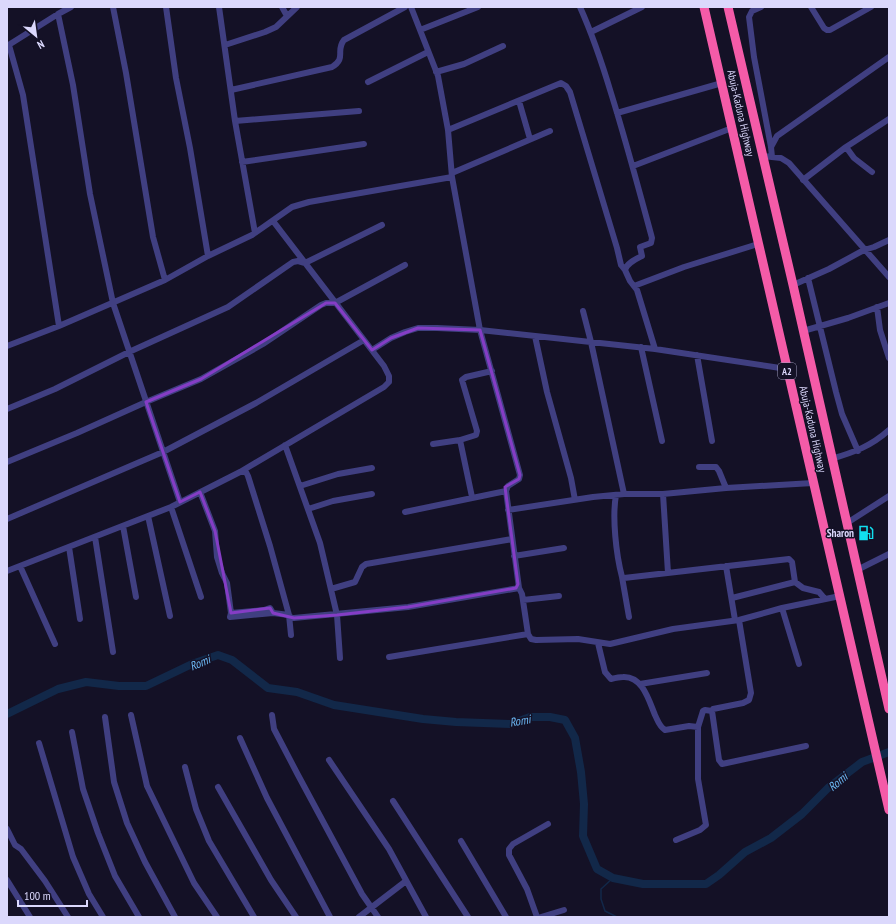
<svg xmlns="http://www.w3.org/2000/svg" width="896" height="924" font-family="'PT Sans Narrow',sans-serif">
<rect width="100%" height="100%" fill="#141126"/>
<g fill="none" stroke-linecap="round" stroke-linejoin="round">
<!-- stream -->
<path stroke="#122849" stroke-width="1.5" d="M613,878L601,889V899L605,911L617,917"/>
<!-- river -->
<path stroke="#122849" stroke-width="8" d="M7,714L58,689L86,682L119,686H146L192,664L218,655L232,660L268,688L297,692L334,705L423,719L456,722L511,724L530,717H550L565,720L575,738L581,772L584,804L583,836L597,869L613,878L643,884H706L719,875L745,852L771,838L802,814L828,788L862,762L889,752"/>
<!-- minor -->
<path stroke="#403f81" stroke-width="6" d="M113,7L126,73L153,237L165,280
M166,7L176,78L190,148L208,256
M219,7L235,121L255,233
M282,7L287,16
M411,7L438,76L448,130L452,177L480,330L520,475L519,479L508,486L506,491L519,588L522,594L528,634L531,639L536,640L578,639L610,644L673,629L739,620L782,608L840,596
M580,7C593,36 602,63 611,93C626,141 639,190 652,238L651,243L640,247L642,256C636,259 627,263 625,270
M761,7L752,11L749,17L754,57L771,147L772,157
M811,7L824,28L827,30H830L871,7
M58,14L73,85L90,194L113,303L180,502
M420,30L478,7
M591,32L642,7
M9,45L23,95L59,326
M225,45L265,32L276,27L297,7
M7,46L58,14L71,7
M436,72L464,64L503,46
M368,82L428,52
M231,90L332,67C347,58 335,51 344,40L405,7
M519,101L530,139
M617,113L722,83
M235,121L359,111
M448,130L561,83L566,86L570,92L617,248L621,265L625,270L630,281L637,290L655,349
M771,147L777,136L889,57
M846,147L854,158L872,172
M763,156L781,158L789,163L889,277
M242,162L364,144
M633,166L732,128
M452,173L550,131
M803,180L846,147L889,119
M808,278L836,392L842,414L858,451
M793,285L829,269L864,250L874,247L889,240
M634,286L684,267L758,244
M877,307L880,330L889,358
M583,311L591,342L624,494
M803,331L848,318L889,303
M535,336L547,392L571,478L575,500
M7,346L59,326L165,280L208,256L252,235L292,207L309,202L452,177
M641,347L662,441
M372,350L391,338L405,332L418,328H437L480,330L655,349L787,369
M697,355L712,441
M7,409L55,389L129,352L228,307L293,262L298,261L305,263L382,225
M460,440L472,497
M433,444L460,440L476,435L477,431L462,380L466,377L492,371
M285,445L320,543L337,615L340,658
M831,459C855,452 871,446 889,430
M7,462L77,433L146,402L201,379L263,344L321,305L326,303H335L405,265
M699,467H716L719,471L726,488
M240,472H246L248,476L270,546L289,615L291,635
M300,486L338,474L372,468
M200,492L215,531L217,557L222,573L227,583L231,613L230,617L273,613
M663,494L668,573
M616,495C612,517 616,554 622,577L624,578L789,559L792,562L795,582L803,588L819,592L825,599
M171,507L201,597
M308,509L333,501L372,494
M508,510L593,497L624,494H663L726,488L813,483
M405,512L506,491
M148,516L170,616
M7,519L163,452L256,403L364,340
M847,523L889,496
M123,526L136,597
M95,537L113,652
M69,547L80,619
M514,556L564,548
M20,566L55,644
M726,566L735,620
M857,570L889,554
M7,571L171,507L240,472L384,387L389,382V376L384,366L273,221
M622,577L629,617
M331,589L355,582L362,567L366,564L512,539
M732,598L795,582
M523,600L559,596
M782,608L799,664
M231,613L264,610L270,608L273,613L289,615L291,618H294L408,607L519,588
M598,643L605,672L611,679C615,678 619,677 623,677C643,676 649,701 655,715C658,721 659,726 665,730L689,726L698,727
M389,657L528,634
M640,684L707,673
M712,711L719,760L722,764L806,746
M131,715L147,786L194,883L217,917
M272,715L274,729L298,775L362,894L378,917
M105,717L114,782L127,823L145,862L175,917
M72,732L83,789L98,833L115,876L139,917
M240,738L267,798L330,917
M39,743L73,857L89,894L103,917
M329,760L389,849L426,917
M185,767L196,809L209,841L254,917
M218,787L271,880L296,917
M393,801L468,917
M7,829L15,845L21,849L45,881L68,917
M676,840L700,830L706,825L698,779V727L703,711L705,710L712,711L713,709L743,703L749,700L751,693L739,620
M461,841L506,917
M7,880L30,917
M359,917L406,881
M537,917L527,889L509,855V849L513,844L548,824
M541,917L564,910"/>
<!-- highway -->
<path stroke="#f45ba8" stroke-width="9" d="M704,7L889,810
M728,7L793,285L889,709"/>
</g>
<!-- marked area -->
<path fill="none" stroke="#853dc5" stroke-width="3" stroke-linejoin="round" d="M326,303H335L372,350L391,338L418,328L480,330L520,475L519,479L505,487L518,584L516,588L408,607L337,615L294,618L273,613L270,608L231,613L215,531L200,492L180,502L146,402L201,379Z"/>
<!-- icons -->
<defs>
<symbol id="fuel-bare" viewBox="-9 -9 18 18"><path d="M-5.5-6h7V0h2V4h1.3V-2.5L3-4.5l.8-.8L6-3V5H2.5V1h-1V6h-7ZM-4.2-4.7v3.2H.2V-4.7Z" fill="#11deef" stroke="#141126" stroke-width="2.5" paint-order="stroke"/></symbol>
</defs>
<g fill-rule="evenodd">
<use href="#fuel-bare" x="855" y="522" width="22" height="22"/>
</g>
<g text-anchor="middle" stroke-width="3" stroke-linejoin="round" paint-order="stroke">
<!-- shield labels -->
<rect fill="#141126" stroke="#9f9cbc" stroke-width="1" x="778" y="363" width="18" height="16" rx="3"/>
<g font-size="10" font-weight="bold" fill="#dbd8fc">
<text x="787" y="375">A2</text>
</g>
<!-- street labels -->
<g font-size="11" fill="#dbd8fc" stroke="#141126">
<text transform="translate(741 113) rotate(77)" y="4">Abuja-Kaduna Highway</text>
<text transform="translate(813 429) rotate(77)" y="4">Abuja-Kaduna Highway</text>
</g>
<!-- poi labels -->
<g font-size="11" font-weight="bold" fill="#dbd8fc" stroke="#141126" text-anchor="end">
<text x="854" y="537">Sharon</text>
</g>
<!-- water labels -->
<g font-size="12" font-style="italic" fill="#6db9f5" stroke="#141126">
<text transform="translate(200 663) rotate(-23)" y="4">Romi</text>
<text transform="translate(520 721) rotate(-10)" y="4">Romi</text>
<text transform="translate(838 782) rotate(-40)" y="4">Romi</text>
</g>
</g>
<!-- border -->
<rect width="896" height="924" fill="none" stroke="#dbd8fc" stroke-width="16"/>
<!-- north arrow -->
<g transform="translate(36 36) rotate(151)" stroke="#141126" stroke-width="3" paint-order="stroke">
<path d="M0-3L7 15L0 10L-7 15Z" fill="#dbd8fc"/>
<text y="-6" font-size="11" font-weight="bold" text-anchor="middle" fill="#dbd8fc">N</text>
</g>
<!-- scale -->
<path d="M18 900v6h69v-6" fill="none" stroke="#dbd8fc" stroke-width="2"/>
<text x="24" y="900" font-size="12" fill="#dbd8fc" stroke="#141126" stroke-width="3" paint-order="stroke">100 m</text>
</svg>
